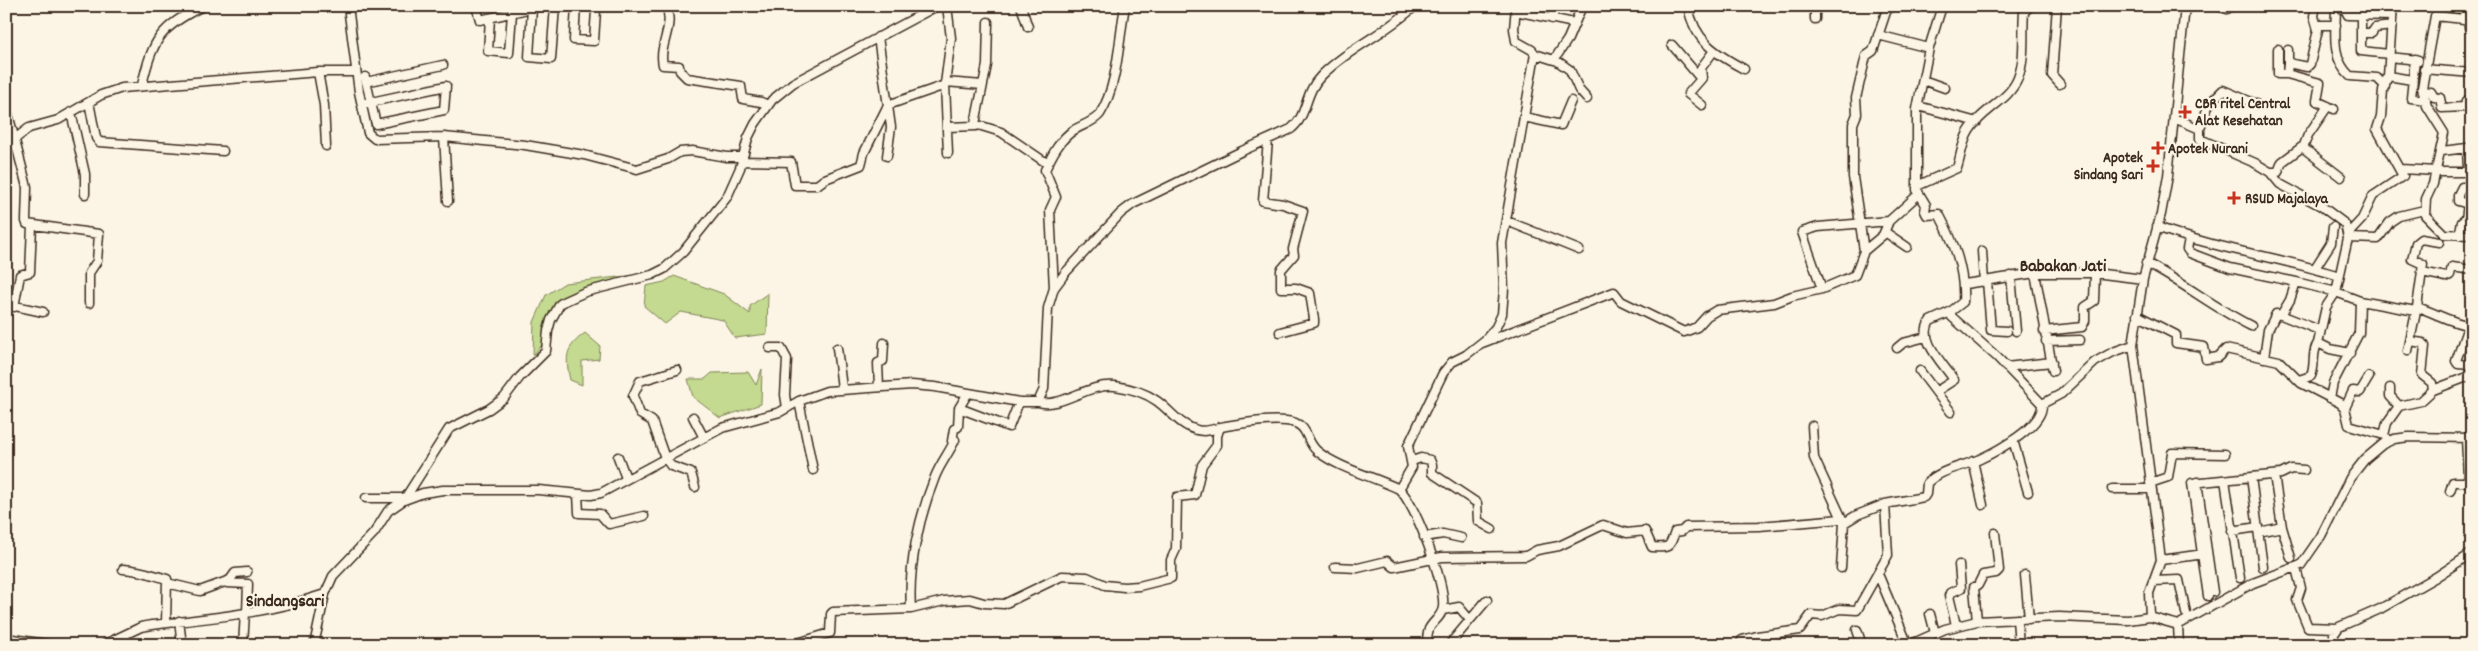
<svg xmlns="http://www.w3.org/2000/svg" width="2478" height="651" font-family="Dekko,sans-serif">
<rect width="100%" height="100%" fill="#fcf5e5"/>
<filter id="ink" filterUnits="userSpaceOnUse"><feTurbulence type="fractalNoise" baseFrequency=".02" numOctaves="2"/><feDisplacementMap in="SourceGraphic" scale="10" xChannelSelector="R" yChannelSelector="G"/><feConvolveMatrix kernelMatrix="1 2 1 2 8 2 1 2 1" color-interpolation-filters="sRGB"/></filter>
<g filter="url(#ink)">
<!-- green -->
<path fill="#c3da90" stroke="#7f8257" d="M644,274L571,299L557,316L550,336L533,355L534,322L546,295L565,283Z
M674,276L724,294L750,314V306L768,293L767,334L735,338L723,320L681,312L665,324L644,306L646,286L664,282Z
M585,333L600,346L599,359L582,361V385L570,380C565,356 565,348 585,333Z
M762,369L761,404L720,418L693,397L688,379H705L712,373L748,372L756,385Z"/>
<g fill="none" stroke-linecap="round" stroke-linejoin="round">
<defs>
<path id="minor" d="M348,6L359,92L368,133L375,139L444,137L525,145L584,155L637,169L668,159L680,152L692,151L727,157H743
M476,6L480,20L541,6
M576,6L574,40L594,41L596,10
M666,6C675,27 658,45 663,65L679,66L680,71L687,78L741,86L743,99L761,102L768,105
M947,6L951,38L945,84L948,153
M1021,6L1028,27
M1516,6L1514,29L1516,41L1532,50L1535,54L1554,60L1568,39L1582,6
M1688,6C1694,41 1716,54 1744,69
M1709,6H1726
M2057,6L2052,75L2060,84
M2218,6L2227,9L2232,6
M2316,6L2314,16L2318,30L2310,64L2307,67L2288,63L2287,74L2320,83L2317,101L2334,109
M2336,6C2336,30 2330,58 2350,76L2377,78L2385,86
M532,8L529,57L551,59L555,6
M2336,9H2345L2348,15L2392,16
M1515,11L1574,23
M2361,16V51L2389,54
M490,18L488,51L509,53L512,13
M1552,19L1555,6
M1815,19V6
M2464,19L2465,6
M988,22L987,65L975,124L1001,132L1048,164
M2318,25H2336
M2469,27V21L2464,19L2435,16L2422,88L2427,106L2444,133L2433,184L2426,199L2425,215L2444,234L2472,235
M2361,33H2372L2375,28L2392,26
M1878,35L1929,48
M878,37L891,127L887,156
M1672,45L1701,79
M2278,49V74H2287
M2389,57L2418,60
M2415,59L2411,98L2426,100
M1556,60L1570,70L1579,90L1587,99
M2288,63V50
M2424,69L2472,73
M318,72H355
M2388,76L2412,80
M1923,80L1945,88
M366,82L443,65
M945,82L983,85
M142,85C153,39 160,27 203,6
M2423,91L2431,92L2434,97L2440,98L2442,108L2465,107L2466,101L2472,100
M89,102L96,138L99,142L223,151
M362,104L371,102L446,86L444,110L376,124C372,108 369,93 365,77
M1702,105L1688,94L1702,78L1701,68L1713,52
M6,106L27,187L26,221L27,224L99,234L97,261L89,273V303
M1918,106L1977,122
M71,112L85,174V194
M1524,117L1561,125L1571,101
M2174,118L2200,129V139L2255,163L2270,172L2280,184L2321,206L2345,224L2348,238L2336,292L2296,282L2290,300L2281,315L2319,330
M947,127L976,126
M2200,129L2209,104L2223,90L2256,104
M444,137L448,201
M6,140L15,139L29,128L58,120L101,95L122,88L318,72L324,105L326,146
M1268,140L1263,201L1283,204L1303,211L1293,249L1294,255L1281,270V288H1296L1310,293L1314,319V323L1280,332
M2303,148L2308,135L2328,106
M742,161L791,162L795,185H817L825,179L861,165L864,153L888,105L945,85
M2401,169L2437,171
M2270,172H2278L2282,162L2302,147L2341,177
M2436,172H2465L2468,169L2467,148L2442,151
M1917,186L1957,168C1961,156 1962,142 1969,131C1981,110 2009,101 2018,78C2026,57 2022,34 2024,12L2030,6
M1507,221L1579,250
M2157,227C2216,249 2279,257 2339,276
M1885,232L1907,247
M2348,234L2362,219L2373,196L2403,176L2377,129L2381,117L2383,90L2388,76L2393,6
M2459,235L2462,222L2466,219L2468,204L2458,201V195L2462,187H2468L2470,180H2472
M2348,238L2378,239L2390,222L2399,216L2424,210
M2189,239L2187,249L2190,253L2230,268L2296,282
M1864,251L1853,177V124L1857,114L1856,98L1866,56L1873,51L1888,6
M1982,251L1984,282
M2146,263C2183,282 2214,308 2251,326
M2315,268L2331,243L2333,227
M2422,272L2446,277L2450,275L2452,267L2472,270
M2011,276L2016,331
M1987,281L1991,330L2007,331
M1965,284L2035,273
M1054,288L1050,210L1056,197L1045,170C1052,155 1060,139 1074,130C1082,125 1094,122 1100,114C1118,86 1119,38 1125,6
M1822,289L1802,232L1818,227L1889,221
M6,304L43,312
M14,307L20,275L30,272L32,226
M2417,307L2423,264L2412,259L2416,243L2421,239L2439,242
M2137,315L2176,335V343L2204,347L2206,359L2218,357L2226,349L2279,361L2301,383L2340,403L2345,408
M2472,315L2456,361L2458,364L2472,365
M2044,331L2082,327L2085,321V307L2094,301L2095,273
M2046,341L2080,340
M2410,341L2423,343L2425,346L2422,375L2432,383L2433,390
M1482,343L1614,292L1621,301L1684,332L1697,327L1707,316L1717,310L1774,303L1792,296L1822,289L1855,275L1864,251L1883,235L1889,221L1919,194
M770,348H781L787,359L785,395L787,408
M837,348L842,388
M1897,348L1903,343L1926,337
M2408,351L2417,307C2436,313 2451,323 2472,326
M2350,353L2330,349L2318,343L2326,307L2336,292L2360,301L2416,311
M2264,358L2268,330L2276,314L2281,315
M2006,367L2052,362
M677,370L640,381L633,396L640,414L652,421L665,458L671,466L691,473L695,487
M1920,371L1951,412
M2053,371L2035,273H2095L2143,279
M2369,377L2360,392L2353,391L2345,408L2349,425L2384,435
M2299,380L2311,376C2316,364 2311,353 2318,343
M879,387L878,363L883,361L884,343
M2390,388V396L2399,406
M1937,391L1954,380C1944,364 1917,340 1930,321L1950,312L1963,302C1965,270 1954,242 1939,214L1927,215L1925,211L1926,205L1917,190V109L1929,48L1942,6
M2330,398L2333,383L2359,333L2360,301
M799,401L813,470
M1038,402C1061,409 1087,383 1115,386C1129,388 1146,393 1157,401C1171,411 1180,426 1197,430C1207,433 1216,428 1226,426C1246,423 1267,419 1286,421C1310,423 1304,440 1317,451C1338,468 1374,477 1399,489
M2042,404L2061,394L2095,362L2113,352L2133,345
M959,408L1009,427L1019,402
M693,417L704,438
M1812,426L1814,458L1844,523L1857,515L1885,504
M2013,440L2028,492
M2388,441L2384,435L2387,423L2399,406L2421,401L2433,390L2472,375
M618,457L626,478
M1412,461L1421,458L1430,460L1432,465V473L1477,503L1478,521L1492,529
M1973,461L1983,505
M2274,475L2282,527L2291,558
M2251,477L2263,567
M2225,480L2240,578
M2197,482L2213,592
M2150,483L2168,477L2172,453L2225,454
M2112,489H2150
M2450,491L2453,482H2466L2468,478L2466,438
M578,494L579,513L600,514L609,524L644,516
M366,498H405
M404,500L449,429L489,409L504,398L520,377L546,351L548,331L551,320L560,304L565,301L585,292L652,275L664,269L683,252L727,197L740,168L748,138L755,124L772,100L793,83L937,6
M2232,531L2258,527
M2259,532L2282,527
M1424,537L1443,534L1461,538
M2161,560L2204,554
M1335,567L1358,568L1387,561L1394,567L1442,557L1526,556L1537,550L1559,546L1603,525L1627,533L1645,531L1652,547C1670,548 1669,548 1675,532L1682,531L1686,527L1759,526L1841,519
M1841,568L1844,523
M2296,568L2301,588L2297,600L2308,627L2337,628
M123,569C141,570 150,574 167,579L166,623
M1878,574L1908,645
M2025,575L2029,619
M2153,581L2179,580L2186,613
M167,583L200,591L230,580L235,573L247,572
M227,583L248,584L247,613
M2208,596L2192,483L2281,474L2291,469L2304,470
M911,609C908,566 919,517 935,477C940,464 949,453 955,440L952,441L954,429L958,427L959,408L968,393
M1443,610L1459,607L1470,620L1449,645
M1930,614L1935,633
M2150,617L2149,593L2161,560L2133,345L2143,279L2161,214L2168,176L2185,6
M2017,619L2019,645
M1470,620L1487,600
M179,621L182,645
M1977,621L1974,587L1978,585L1983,575L1996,573L1999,570L1995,533
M1956,625L1949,596L1950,593L1961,588L1959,565
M2178,625L2179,645
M1857,630L1862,645
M126,635L127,645
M6,638L53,645
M103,645L141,627L152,625C210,618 269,613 325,594L333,576L374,533L388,511L404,500L423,493L443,490H538L591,495L601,493L722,428L780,412L799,401L827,391L912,385L935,387L1019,402H1038L1044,389L1048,308L1054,288L1066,272L1121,213L1133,204L1242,151L1291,129C1308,116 1304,93 1321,76C1349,48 1386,33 1415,6
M243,645L245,613
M314,645L325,594
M791,645L830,633L831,614L833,612L911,609L944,601L970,599L984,603L1004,604L1062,576L1087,577L1105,585L1124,587L1139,586L1171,578V560L1176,549L1177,497L1195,495L1202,465L1217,445V436L1220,427
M1427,645C1427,640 1427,634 1429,629C1433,621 1442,617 1443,607C1446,585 1415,503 1399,489L1412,467L1408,446L1443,373L1452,362L1466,355L1485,340L1496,327L1502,314L1504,289L1502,243L1535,54
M1740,645L1742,640L1757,636L1800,630L1811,615L1822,616L1839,609L1857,610L1888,555L1885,504L1924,497L1926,494L1927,483C1941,469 1962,467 1980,459C1997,451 2044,426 2042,404L1997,357L1952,317L1950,312
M1909,645L1945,629L1977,621L2059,617L2128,620L2150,617L2178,625L2253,583L2301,565L2321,536L2350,478L2365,459L2383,444L2394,439L2409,437L2472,438
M2334,645V634L2339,627L2380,609L2436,577L2472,553"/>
</defs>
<!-- minor casing -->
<use href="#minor" stroke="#3b2a1e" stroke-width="11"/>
<!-- minor -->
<use href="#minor" stroke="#fcf5e5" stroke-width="8"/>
</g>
</g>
<!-- markers -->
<g fill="#c8321e" stroke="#fcf5e5" stroke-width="2">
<path d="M2182.5 104.5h5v5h5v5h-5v5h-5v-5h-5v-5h5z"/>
<path d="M2155.5 140.5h5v5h5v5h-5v5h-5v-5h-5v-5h5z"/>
<path d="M2150.5 158.5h5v5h5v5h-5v5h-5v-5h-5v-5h5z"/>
<path d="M2231.5 190.5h5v5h5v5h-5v5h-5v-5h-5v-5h5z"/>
</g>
<g text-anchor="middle" stroke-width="4.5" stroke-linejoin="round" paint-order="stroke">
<!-- poi labels -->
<g font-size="15" font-weight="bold" fill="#3b2a1e" stroke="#fcf5e5" text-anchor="start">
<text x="2195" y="108">CBR ritel Central<tspan x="2195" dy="17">Alat Kesehatan</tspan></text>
<text x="2168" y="153">Apotek Nurani</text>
<text x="2143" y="162" text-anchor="end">Apotek<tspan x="2143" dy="17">Sindang Sari</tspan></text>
<text x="2245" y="203">RSUD Majalaya</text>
</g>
<!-- quarter labels -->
<g font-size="18" font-weight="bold" fill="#3b2a1e" stroke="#fcf5e5">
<text x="2063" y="271">Babakan Jati</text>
<text x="285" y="606">Sindangsari</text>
</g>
</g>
<!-- margin -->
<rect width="2478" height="651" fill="none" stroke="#fcf5e5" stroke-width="25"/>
<rect x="12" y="12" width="2453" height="626" fill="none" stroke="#3b2a1e" stroke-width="2" filter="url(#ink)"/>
</svg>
